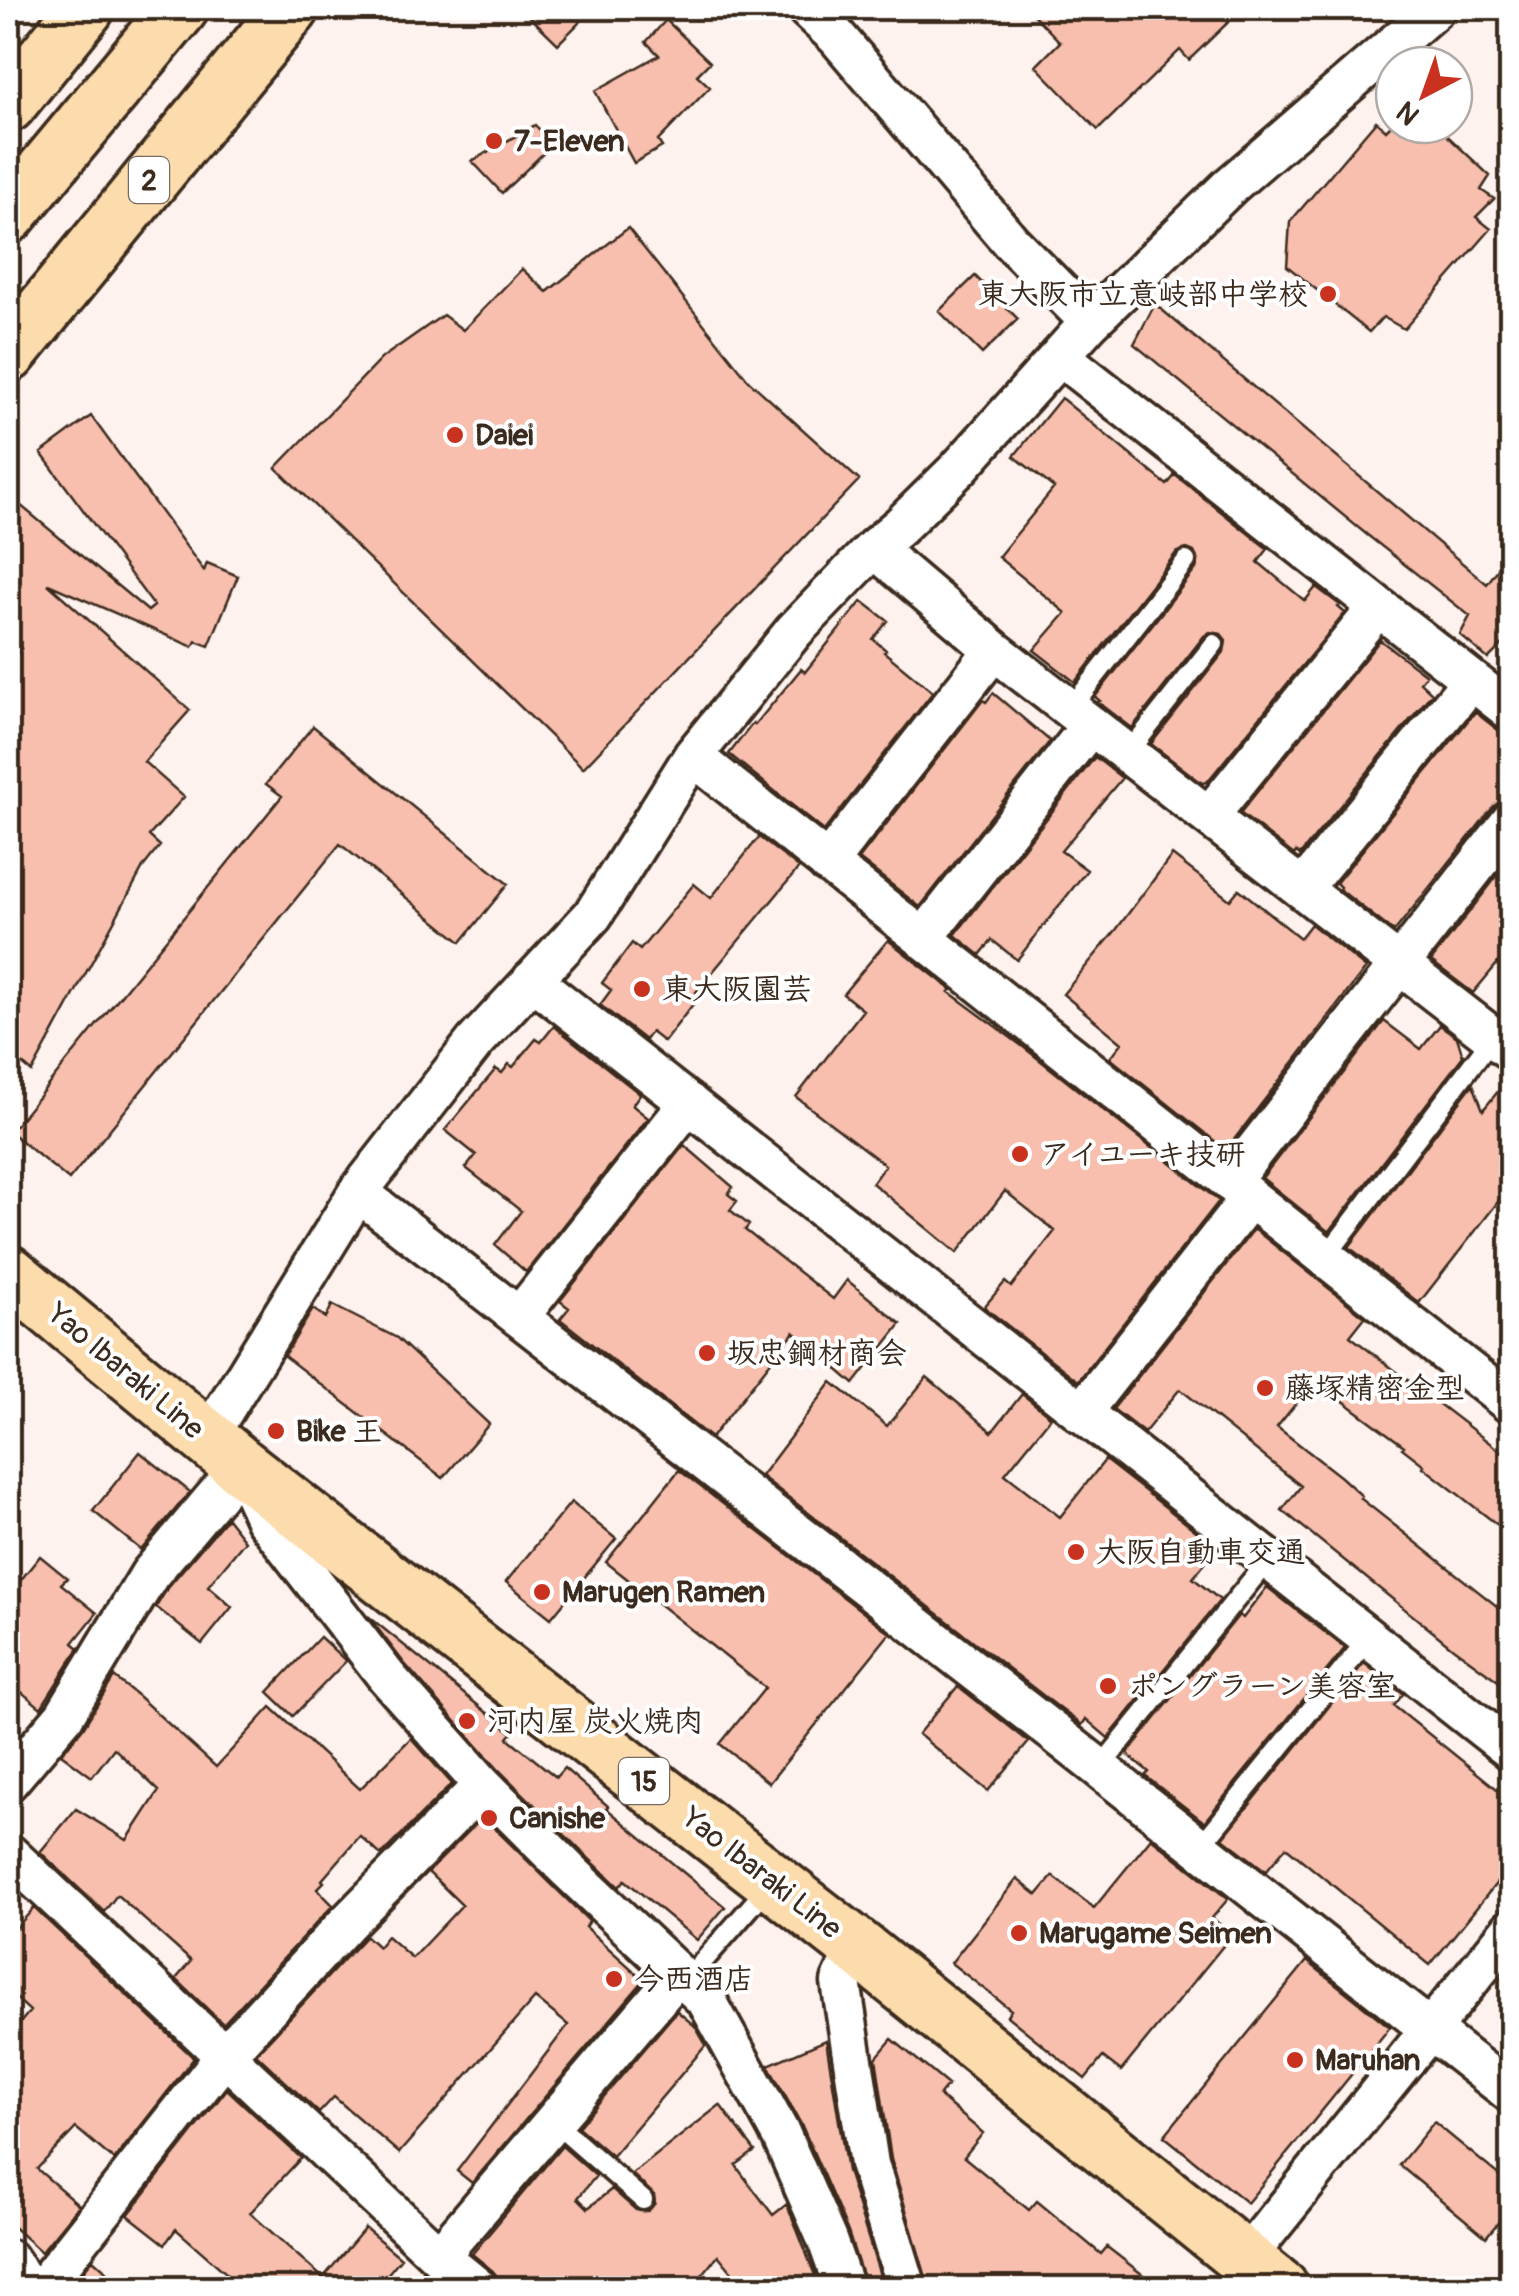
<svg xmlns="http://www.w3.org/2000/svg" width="1519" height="2296" font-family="Pangolin,'Klee One',sans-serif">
<rect width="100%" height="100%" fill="#fef2ef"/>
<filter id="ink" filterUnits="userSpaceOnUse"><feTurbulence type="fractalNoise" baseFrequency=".01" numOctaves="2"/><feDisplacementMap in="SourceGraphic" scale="20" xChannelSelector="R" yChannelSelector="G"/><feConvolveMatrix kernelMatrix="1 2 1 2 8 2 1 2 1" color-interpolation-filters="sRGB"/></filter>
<g filter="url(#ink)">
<!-- building -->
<path fill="#f8bfaf" stroke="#3b2a1e" stroke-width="2.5" d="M521,8H594L558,44Z
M1027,8H1243L1189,60L1180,50L1098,130L1036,66L1060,42Z
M666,20L710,62L697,75L710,87L658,141L662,147L634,163L595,91L659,55L646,42Z
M1376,121L1386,130L1391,125H1436L1490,176L1481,190L1494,199L1476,217L1491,229L1404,329L1383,317L1369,332L1287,266L1290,222Z
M535,125L553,144L502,193L472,161Z
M628,228L749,381L859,480L583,768L276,468L382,358L443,315L463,330L522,269L547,292Z
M975,276L1018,319L982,354L939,311Z
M1155,304L1487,584L1512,550V635L1488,659L1460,635L1470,616L1366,534L1134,344Z
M1061,398L1167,485L1175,475L1268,549L1258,562L1305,601L1316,587L1340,605L1338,607L1345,613L1207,782L1202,783L1151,744L1224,652L1226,640L1221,634L1210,632L1204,636L1132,728L1098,702L1100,701L1095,697L1196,569L1198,562L1194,552L1187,549L1176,553L1075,682L1034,650L1066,613L998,557L1054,488L1014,456Z
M91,416L204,571L207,563L238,576L209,646L196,641L193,647L48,584L190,710L144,762L184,797L149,836L160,846L144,866L32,1072L8,1052V664L21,649L8,638V495L148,611L154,606L41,453Z
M862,601L888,621L873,639L886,650L884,652L933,692L824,831L729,754L753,723L755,725L801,669L805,672Z
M1380,640L1426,675L1420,682L1432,693L1300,855L1296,852L1294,855L1240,813Z
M993,693L1050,741L920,907L859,859L983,700L986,702Z
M1475,712L1512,741V798L1503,800L1494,806L1394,932L1339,889L1340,887L1336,883Z
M313,726L508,884L461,942L340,844L69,1180L10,1132L282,796L266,784Z
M1095,757L1122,778L1061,851L1087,870L1017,960L992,940L980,955L955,935Z
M759,837L799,868L696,992L700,995L664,1042L651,1032L645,1040L600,1005L611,990L602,983L632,943L640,950L694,884L711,898Z
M1172,855L1230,900L1239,889L1300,938L1311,924L1366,968L1226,1150L1110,1058L1122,1043L1063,994L1116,930Z
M1512,857V946L1473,993L1431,961Z
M888,940L952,990L949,992L1022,1046L1219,1201L1078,1381L984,1307L1005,1282L1011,1287L1055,1231L1005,1191L957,1253L872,1183L885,1165L796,1097L863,1010L843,994Z
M1384,1021L1421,1049L1440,1025L1457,1037L1463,1056L1329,1232L1262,1178Z
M554,1026L640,1094L632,1105L648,1118L526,1272L495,1245L521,1211L466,1168L476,1155L445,1130L496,1069L502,1073L509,1064L513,1067L536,1039L541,1042Z
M1512,1074V1184L1419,1303L1349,1247L1473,1084L1483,1110Z
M684,1145L733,1187L728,1194L737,1201L730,1210L749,1225L745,1230L833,1299L847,1280L901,1324L854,1384L794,1332L711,1438L560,1319L569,1308L560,1301Z
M1254,1229L1365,1317L1350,1336L1512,1460V1536L1423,1467L1424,1465L1402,1448L1404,1446L1315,1380L1277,1427L1341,1477L1362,1496L1360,1498L1512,1618V1691L1453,1648L1282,1510L1301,1486L1180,1389L1144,1433L1113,1409Z
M332,1305L397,1338L489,1424L443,1478L284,1356L313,1309L326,1318Z
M927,1377L992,1432L1022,1394L1051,1417L1005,1474L1060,1517L1105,1460L1218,1548L1193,1578L1220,1600L1108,1738L1086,1719L1082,1725L1058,1707L761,1476L832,1382L887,1426Z
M140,1452L190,1492L141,1550L93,1511Z
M679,1470L890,1633L769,1783L720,1744L765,1688L606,1562Z
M571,1502L616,1539L551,1618L506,1582Z
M227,1518L245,1541L208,1586L232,1607L202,1644L156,1607L168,1587Z
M40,1556L67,1578L61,1584L97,1613L73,1643L79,1648L41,1708L8,1681V1596Z
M1267,1587L1345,1648L1204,1822L1145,1776L1149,1772L1127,1754L1239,1615L1243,1618Z
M368,1616L512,1733L508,1738L556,1777L564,1768L608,1806L606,1808L725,1907L697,1940L625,1880L619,1887L584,1854L499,1770L404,1663Z
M320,1637L346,1661L293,1716L268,1692Z
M1364,1663L1403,1694L1394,1706L1512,1801V1864L1430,1965L1286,1847L1266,1871L1223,1838Z
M114,1677L138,1696L216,1767L271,1707L360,1789L411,1738L452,1784L381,1855L360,1836L322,1880L324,1882L317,1889L333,1905L223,2024L176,1979L191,1961L117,1895L104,1912L40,1852L76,1809L127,1840L159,1791L114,1748L92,1777L61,1754L83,1728Z
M958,1686L1029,1742L988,1791L918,1734Z
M483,1817L589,1921L585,1927L644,1980L472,2183L457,2171L568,2025L535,1998L399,2153L334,2097L319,2113L256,2054L366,1936L378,1947L387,1936L412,1958L462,1905L428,1872Z
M1151,1838L1228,1899L1212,1918L1232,1935L1121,2071L1103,2057L1085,2079L1007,2016L1011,2010L951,1963L1017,1879L1037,1895L1053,1876L1094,1908Z
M34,1908L194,2058L114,2160L76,2128L37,2169L79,2205L41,2252L8,2222V2037L30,2011L8,1991V1937Z
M1307,1961L1390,2027L1247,2203L1164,2136Z
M677,2011L695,2026L706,2045L612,2156L578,2127Z
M892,2039L948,2085L939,2096L983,2133L964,2157L1029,2210L1037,2201L1101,2254L1107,2247L1160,2288H929L891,2159L876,2058Z
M826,2040L847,2171L884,2288H866L848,2232L802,2126L768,2065Z
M227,2089L301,2158L250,2213L323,2278L365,2228L401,2258L376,2288H212L226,2273L176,2229L165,2244L128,2215Z
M720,2105L755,2151L736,2165L739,2170L773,2215L787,2204L820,2288H757L743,2273L737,2278L718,2255L692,2288H500L499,2279L493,2271L472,2254L562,2146L596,2176L578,2198L588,2208L612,2189L636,2210L648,2211L655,2203L654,2195L632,2174Z
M1434,2122L1512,2186V2206L1486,2237L1399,2165Z
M93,2259L125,2288H70Z"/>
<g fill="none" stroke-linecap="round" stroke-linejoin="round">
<defs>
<path id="lane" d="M1070,709L1186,561
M1128,753L1214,644
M1325,1258L1493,1037
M1099,1769L1268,1560
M1199,1848L1368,1639
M686,1981L769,1886
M555,2123L643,2200"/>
<path id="street" d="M806,8L836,36L1011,242L1090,322
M1061,357L1512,712
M874,548L994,650L1512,1052
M693,756L1512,1405
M1209,816L1378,607
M827,863L994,650
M1302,889L1471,681
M923,939L1091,725
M532,980L1512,1751
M1230,1182L1512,820
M358,1192L1052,1731L1512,2094
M519,1317L689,1103
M1081,1413L1250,1198
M207,1438L358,1192L475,1042L593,915L693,756L794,631L874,548L900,526L958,469L1090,322L1231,185L1436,8
M8,1782L64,1716L150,1574L241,1466L265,1519L387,1677L483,1785L568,1870L707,2001L781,2135L827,2240L844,2288
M8,1853L439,2256L478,2288
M857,1947L841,1982L869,2164L907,2288
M439,2256L678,1975
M8,2259L28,2288
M1244,2260L1512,1928
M42,2288L226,2054L345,1925L483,1785"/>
<path id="primary" d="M8,215L180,8
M8,354L291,8
M8,1273L241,1466L857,1947L1280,2288"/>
<path id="highway" d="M8,104L86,8"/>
</defs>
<!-- lane casing -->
<use href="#lane" stroke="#3b2a1e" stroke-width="25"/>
<!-- street casing -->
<use href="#street" stroke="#3b2a1e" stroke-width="45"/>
<!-- primary casing -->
<use href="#primary" stroke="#3b2a1e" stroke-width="62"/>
<!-- highway casing -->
<use href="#highway" stroke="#3b2a1e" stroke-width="62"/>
<!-- lane -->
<use href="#lane" stroke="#fff" stroke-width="18"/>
<!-- street -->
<use href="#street" stroke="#fff" stroke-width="38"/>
<!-- primary -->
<use href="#primary" stroke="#fcdcac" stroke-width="55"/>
<!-- highway -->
<use href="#highway" stroke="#fcdcac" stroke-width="55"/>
</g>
</g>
<!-- markers -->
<g fill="#c8321e" stroke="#fff" stroke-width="4">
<circle cx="494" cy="141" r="10"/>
<circle cx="1328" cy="294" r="10"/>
<circle cx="455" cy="435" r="10"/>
<circle cx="642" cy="989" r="10"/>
<circle cx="1020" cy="1154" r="10"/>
<circle cx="707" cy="1353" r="10"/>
<circle cx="1265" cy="1388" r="10"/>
<circle cx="276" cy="1431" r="10"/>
<circle cx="1076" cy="1552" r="10"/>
<circle cx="542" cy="1592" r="10"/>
<circle cx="1108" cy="1686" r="10"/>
<circle cx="467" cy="1721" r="10"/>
<circle cx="489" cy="1818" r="10"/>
<circle cx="1019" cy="1933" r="10"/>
<circle cx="614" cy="1979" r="10"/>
<circle cx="1295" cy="2060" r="10"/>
</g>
<g text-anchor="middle" stroke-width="8" stroke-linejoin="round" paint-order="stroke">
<!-- shield labels -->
<g fill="#fff" stroke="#766a62" stroke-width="2.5">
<rect x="129" y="157" width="40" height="46" rx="8"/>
<rect x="619" y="1758" width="50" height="46" rx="8"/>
</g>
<g font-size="28" font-weight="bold" fill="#3b2a1e">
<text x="149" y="190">2</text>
<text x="644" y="1791">15</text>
</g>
<!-- poi labels -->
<g font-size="30" font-weight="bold" fill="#3b2a1e" stroke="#fff" text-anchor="start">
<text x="514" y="151">7-Eleven</text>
<text x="1308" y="304" text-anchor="end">東大阪市立意岐部中学校</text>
<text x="475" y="445">Daiei</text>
<text x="662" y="999">東大阪園芸</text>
<text x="1040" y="1164">アイユーキ技研</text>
<text x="727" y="1363">坂忠鋼材商会</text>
<text x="1285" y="1398">藤塚精密金型</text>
<text x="296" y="1441">Bike 王</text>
<text x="1096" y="1562">大阪自動車交通</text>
<text x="562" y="1602">Marugen Ramen</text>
<text x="1128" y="1696">ポングラーン美容室</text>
<text x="487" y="1731">河内屋 炭火焼肉</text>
<text x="509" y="1828">Canishe</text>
<text x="1039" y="1943">Marugame Seimen</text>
<text x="634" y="1989">今西酒店</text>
<text x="1315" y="2070">Maruhan</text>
</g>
<!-- street labels -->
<g font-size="30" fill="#3b2a1e" stroke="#fff">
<text transform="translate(126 1371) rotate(40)" y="10">Yao Ibaraki Line</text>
<text transform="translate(762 1873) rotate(38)" y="10">Yao Ibaraki Line</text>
</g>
</g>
<!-- margin -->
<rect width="1519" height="2296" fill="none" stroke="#fff" stroke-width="40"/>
<rect x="20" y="20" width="1479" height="2256" fill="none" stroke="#3b2a1e" stroke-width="4" filter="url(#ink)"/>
<!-- north arrow -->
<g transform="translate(1424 95) rotate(221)"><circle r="48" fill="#ffffff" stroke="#b1aaa5" stroke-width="2.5"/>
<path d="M0-8L18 38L0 25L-18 38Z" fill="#c8321e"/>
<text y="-15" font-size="28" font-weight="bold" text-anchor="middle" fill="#3b2a1e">N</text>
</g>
</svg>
